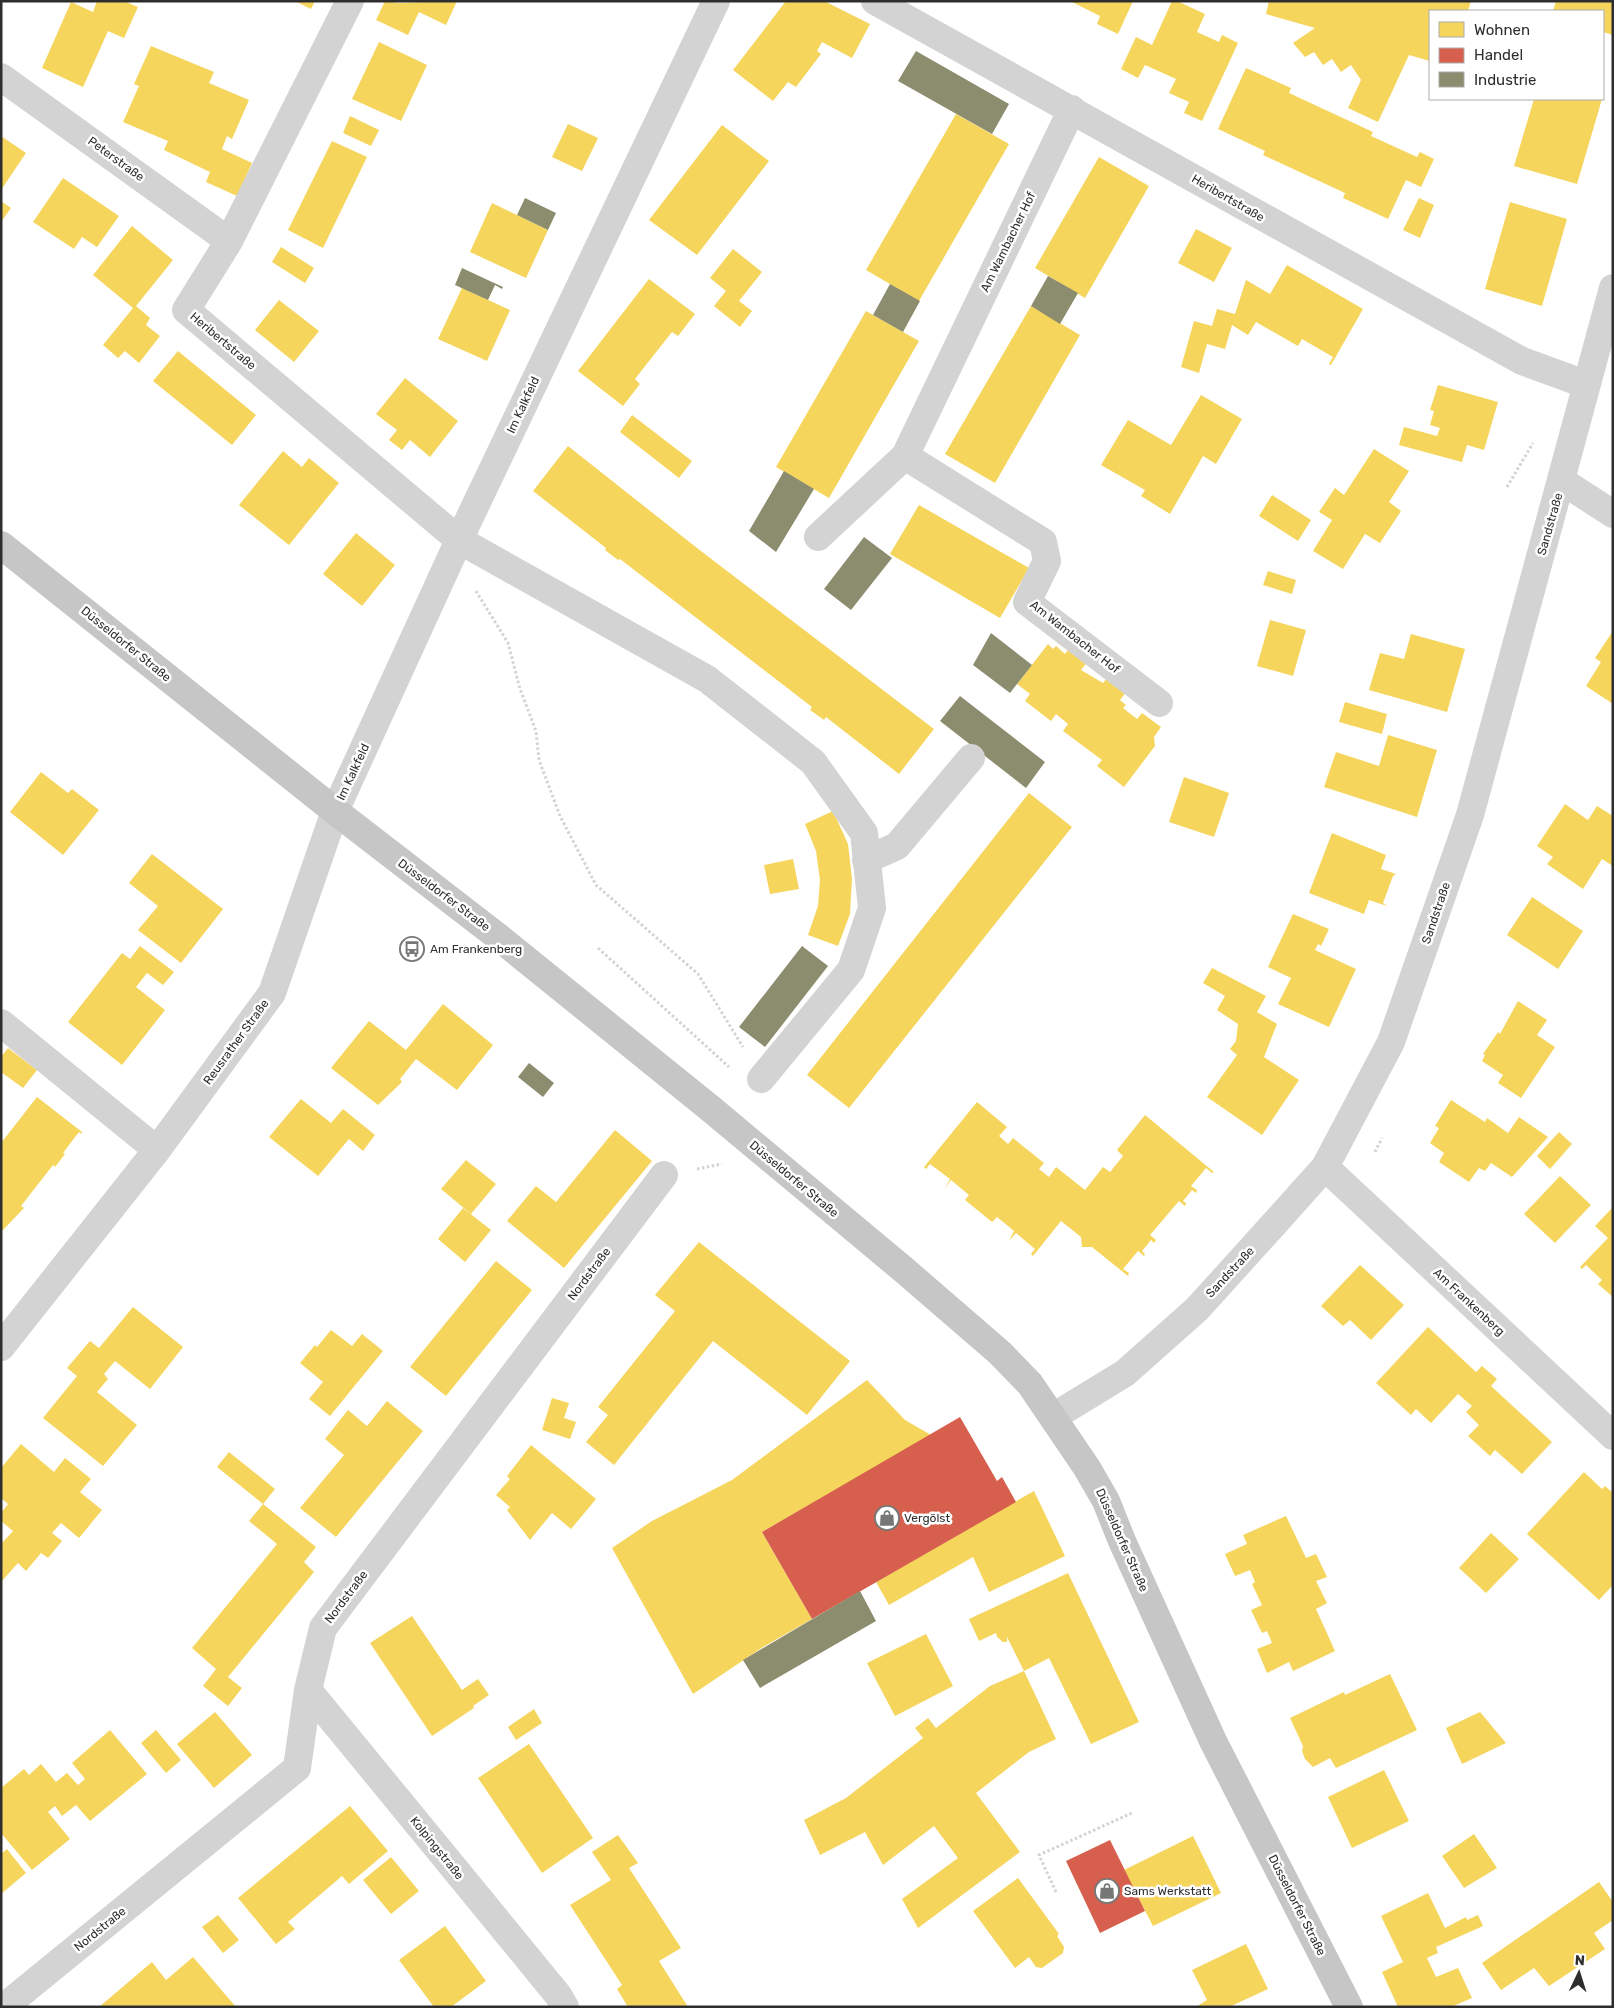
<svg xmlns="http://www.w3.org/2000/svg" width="1614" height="2008" font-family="Rubik,sans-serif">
<rect width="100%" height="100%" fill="#fff"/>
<!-- homes -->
<path fill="#f6d55c" d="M97,1H124L138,7L124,38L108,31L83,87L42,68L71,2L93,12Z
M295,1H315L311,9Z
M385,1L398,3L457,1L446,25L419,12L408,35L376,20Z
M786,1H824L870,24L852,58L822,42L817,51L821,54L796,87L788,82L773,101L733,70Z
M1070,1H1133L1118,34L1097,24L1100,16Z
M1172,1H1177L1205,14L1197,32L1219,42L1222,35L1238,43L1202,121L1184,113L1189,102L1169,93L1176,79L1145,65L1138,78L1121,69L1136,37L1152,45Z
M1269,1H1471L1468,11H1430V61L1409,55L1378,122L1348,108L1361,80L1351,65L1341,72L1332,59L1323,65L1314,52L1305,57L1293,43L1315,28L1266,14Z
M1556,1H1613V35L1603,32V11H1553Z
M379,42L427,65L401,121L352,99Z
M151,46L214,72L209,83L249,100L232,139L227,136L222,149L252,163L237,196L206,182L210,172L164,150L168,141L123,122L139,86L134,84Z
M1246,68L1291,88L1289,93L1373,132L1371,136L1417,157L1420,152L1434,159L1421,187L1406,180L1388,219L1343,198L1345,193L1263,155L1265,151L1218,129Z
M1534,99H1602L1577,184L1514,166Z
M956,114L1009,144L919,301L866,270Z
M350,116L379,130L371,146L343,133Z
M568,124L598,138L582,171L552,157Z
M722,125L769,161L697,255L649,220Z
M1,136L26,153L1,190Z
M332,141L367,157L323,248L288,230Z
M1099,157L1149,186L1085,298L1035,268Z
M63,178L119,216L97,247L82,237L74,249L33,222Z
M1419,198L1434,205L1420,238L1403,230Z
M1,201L11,208L1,222Z
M1510,202L1567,219L1542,306L1485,289Z
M492,203L548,230L526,278L470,252Z
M132,226L173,260L136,306L150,318L146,325L160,336L139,363L125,351L118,358L103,345L133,308L93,275Z
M1196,229L1232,248L1214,282L1178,263Z
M281,247L314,268L305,283L272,262Z
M733,249L762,272L739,301L752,311L740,327L714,306L726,291L710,278Z
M1287,265L1363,309L1331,365L1329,364L1333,357L1302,339L1298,346L1256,322L1248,335L1232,325L1225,349L1207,344L1199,373L1181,367L1194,321L1212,326L1217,309L1235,314L1246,280L1270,294Z
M649,279L695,314L678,336L672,332L653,356L635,379L640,384L623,406L578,371Z
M462,288L510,310L487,361L438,339Z
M279,300L319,331L294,362L255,330Z
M1031,306L1080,335L995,483L945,454Z
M866,311L919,341L829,498L776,467Z
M178,351L256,415L232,445L153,381Z
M405,378L458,421L430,457L410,440L402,450L389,440L397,430L376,414Z
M1438,385L1498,402L1484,450L1467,445L1462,462L1399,445L1404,427L1437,436L1440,428L1430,425L1434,411L1430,410Z
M1201,395L1242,419L1216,464L1203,456L1170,514L1141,496L1145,490L1101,465L1128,420L1171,445Z
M632,415L692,461L679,478L620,432Z
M568,446L697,548L934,729L899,774L826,717L824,720L810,710L812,707L620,559L618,560L605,550L606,548L533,491Z
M1374,449L1409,471L1389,502L1401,511L1380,543L1365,534L1343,569L1313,551L1332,520L1319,512L1335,488L1344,495Z
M283,451L302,467L309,458L339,483L289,545L239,505Z
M1272,495L1311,520L1298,541L1259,516Z
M919,505L1029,568L1000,618L890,554Z
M356,533L395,565L362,606L323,574Z
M1268,571L1296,580L1292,594L1263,585Z
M1270,620L1306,630L1293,676L1257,666Z
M1613,631V704L1586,686L1601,662L1595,658Z
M1411,634L1465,649L1447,712L1369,690L1380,653L1404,659Z
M1048,644L1053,649L1056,646L1065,654L1070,647L1088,661L1081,670L1103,683L1108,677L1127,691L1120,700L1126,705L1123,708L1137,719L1142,713L1161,727L1154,737L1155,746L1124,787L1097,766L1102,760L1063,731L1068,724L1056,714L1051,721L1025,701L1030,694L1017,684Z
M1345,702L1387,714L1382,734L1339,722Z
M1388,735L1437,750L1417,817L1324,787L1336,752L1379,766Z
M41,772L68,793L72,789L99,810L63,855L10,812Z
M1184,777L1229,793L1214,837L1169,822Z
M1029,793L1072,827L849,1108L807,1075Z
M1565,804L1588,820L1597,806L1613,816V866L1602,859L1583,889L1547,864L1553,857L1537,846Z
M833,811L848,844L852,879L850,914L838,946L808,935L818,906L820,880L816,851L805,824Z
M1332,833L1386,855L1381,869L1396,874L1393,876L1383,903L1387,906L1369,900L1364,914L1309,893Z
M152,854L223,909L181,963L138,930L158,906L129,883Z
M793,859L799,889L770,894L764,865Z
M1532,897L1583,931L1558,969L1507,935Z
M1293,914L1329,929L1321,946L1318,944L1315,950L1356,969L1329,1027L1278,1004L1291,978L1268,967Z
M140,946L174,972L163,985L147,973L136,987L165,1010L122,1065L68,1022L122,953L130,959Z
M1212,968L1266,996L1257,1012L1277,1024L1264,1057L1299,1080L1262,1135L1207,1097L1237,1055L1230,1049L1236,1041L1238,1024L1217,1010L1225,996L1203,983Z
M1518,1001L1547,1020L1537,1035L1555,1047L1521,1098L1498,1083L1503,1075L1482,1061L1485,1055L1483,1054L1498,1032L1500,1034Z
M443,1004L493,1045L457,1090L416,1059L400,1079L402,1082L378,1105L331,1068L369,1021L406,1050Z
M8,1048L37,1070L23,1088L1,1072V1057Z
M37,1097L82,1132L81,1134L79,1132L63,1153L65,1154L55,1167L53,1165L21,1206L24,1208L1,1232V1143Z
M301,1099L331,1123L343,1109L375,1135L363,1151L349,1139L318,1176L269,1137Z
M1451,1100L1485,1122L1487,1118L1508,1133L1519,1117L1548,1137L1512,1177L1491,1163L1485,1171L1479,1168L1469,1182L1439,1162L1444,1153L1430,1143L1439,1128L1435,1126Z
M977,1102L1007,1127L999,1136L1008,1144L1013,1138L1044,1163L1039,1169L1049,1177L1056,1167L1085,1190L1103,1167L1110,1172L1123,1156L1117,1150L1145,1115L1214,1172L1212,1173L1206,1168L1191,1186L1197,1190L1196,1193L1192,1190L1183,1201L1186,1203L1185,1206L1179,1201L1150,1235L1156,1240L1154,1243L1151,1240L1142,1251L1145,1254L1144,1256L1138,1251L1123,1269L1129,1273L1128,1276L1092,1247H1082L1081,1237L1061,1221L1033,1256L1031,1254L1035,1249L1016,1233L1009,1241L1014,1231L997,1217L992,1222L965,1200L969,1195L951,1180L945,1189L950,1179L930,1164L926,1169L924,1167Z
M615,1130L652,1161L564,1268L507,1221L536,1186L556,1202Z
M1559,1132L1572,1144L1550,1169L1537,1156Z
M466,1160L496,1184L471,1214L441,1189Z
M1560,1176L1591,1205L1555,1243L1524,1214Z
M1613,1207V1297L1598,1284L1602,1280L1586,1265L1582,1269L1580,1267L1608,1238L1595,1226Z
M463,1208L491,1230L465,1262L438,1239Z
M699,1242L850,1361L807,1415L713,1341L614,1465L586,1442L608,1415L598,1407L675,1311L655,1295Z
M496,1261L532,1290L446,1396L410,1367Z
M1360,1265L1404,1305L1371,1340L1350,1320L1343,1326L1321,1306Z
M133,1307L183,1347L150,1389L115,1361L104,1374L108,1379L97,1392L137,1425L103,1466L43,1418L77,1376L67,1368L90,1341L99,1348Z
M1428,1327L1476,1372L1482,1366L1497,1379L1491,1386L1552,1442L1522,1474L1495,1450L1490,1456L1468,1436L1479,1425L1466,1412L1472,1406L1458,1394L1431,1423L1416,1409L1411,1415L1376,1383Z
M331,1330L352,1346L362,1334L383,1351L330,1416L309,1399L323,1382L300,1363L315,1345L317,1347Z
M867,1380L905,1420L931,1435L762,1532L812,1619L763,1647L693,1694L612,1548L652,1521L732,1480Z
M552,1398L569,1403L564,1418L576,1422L570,1439L542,1430Z
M387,1401L423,1431L336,1537L300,1508L344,1455L325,1439L348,1410L367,1426Z
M21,1444L54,1472L65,1458L91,1479L80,1492L102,1510L79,1538L61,1523L52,1533L62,1541L48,1558L41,1553L26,1571L18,1563L1,1582V1544L13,1531L1,1521V1513L8,1504L1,1498V1468Z
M531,1445L596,1499L571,1529L552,1513L530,1540L507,1510L510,1507L496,1495L510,1479L507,1476Z
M229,1452L275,1489L263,1504L217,1467Z
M1584,1472L1602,1489L1605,1486L1613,1493V1585L1599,1600L1527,1534Z
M1034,1491L1065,1556L989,1592L973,1557L889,1605L876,1582Z
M263,1504L316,1547L304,1562L314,1572L228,1677L242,1688L228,1706L203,1686L216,1669L192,1648L277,1544L249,1521Z
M1286,1516L1306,1558L1316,1554L1327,1577L1316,1581L1327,1603L1316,1609L1335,1651L1293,1671L1289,1662L1267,1673L1257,1649L1272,1643L1267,1631L1262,1633L1251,1610L1262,1605L1252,1584L1255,1582L1250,1570L1235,1576L1225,1554L1247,1544L1243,1535Z
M1491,1533L1519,1559L1486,1593L1459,1568Z
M1068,1573L1139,1722L1091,1744L1049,1658L1024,1671L1007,1637V1642H1003L997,1637L996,1633L979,1641L969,1619Z
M412,1616L462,1690L478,1679L489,1695L473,1706L474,1708L432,1736L370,1643Z
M926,1634L953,1686L895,1716L867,1663Z
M1024,1671L1056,1739L1029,1752L976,1793L1020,1852L918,1928L902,1899L958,1858L934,1826L883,1865L865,1832L820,1855L804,1820L846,1798L923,1738L915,1728L928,1718L936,1728L990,1686Z
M1390,1674L1417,1730L1336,1768L1330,1758L1313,1767L1305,1759L1302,1751L1303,1746L1290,1718L1344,1692L1345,1695Z
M534,1709L542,1723L516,1740L508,1727Z
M215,1712L252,1755L214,1788L177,1744Z
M1480,1712L1506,1743L1462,1764L1446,1728Z
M110,1730L147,1774L90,1821L76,1805L62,1816L55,1806L48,1812L70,1839L32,1870L1,1833V1788L24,1769L29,1775L41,1764L56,1782L67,1773L78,1785L85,1779L72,1763Z
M156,1730L181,1760L166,1773L141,1743Z
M529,1744L593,1838L542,1873L478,1778Z
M1384,1770L1409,1821L1352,1848L1328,1797Z
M350,1806L388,1851L349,1884L342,1876L288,1922L295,1929L276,1944L238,1898Z
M1474,1834L1497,1868L1464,1888L1442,1856Z
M618,1835L638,1863L629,1868L681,1948L659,1961L688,2007H628L617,1989L622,1985L570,1905L611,1880L592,1852Z
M1193,1836L1221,1893L1153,1926L1124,1870Z
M7,1849L26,1873L1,1894V1854Z
M391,1857L419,1891L391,1914L363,1880Z
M1018,1878L1059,1934L1057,1936L1064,1947L1063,1953L1042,1968L1036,1967L1029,1957L1015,1968L973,1911Z
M1599,1882L1613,1902V1920L1594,1933L1605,1949L1549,1986L1534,1968L1501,1990L1482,1963Z
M1428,1893L1445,1928L1466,1917L1467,1920L1478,1915L1483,1926L1436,1947L1438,1953L1427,1958L1436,1977L1458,1968L1472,1998L1451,2007H1398L1382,1972L1403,1962L1381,1916Z
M218,1915L239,1940L223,1953L202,1927Z
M445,1926L486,1981L451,2007H434L399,1960Z
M1246,1944L1268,1989L1229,2007H1196L1207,2000L1192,1970Z
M193,1957L236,2007H99L152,1962L166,1980Z"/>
<!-- shops -->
<path fill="#d6604d" d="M960,1417L997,1481L1002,1477L1016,1502L812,1619L762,1532Z
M1110,1840L1145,1911L1100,1933L1066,1861Z"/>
<!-- industry -->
<path fill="#8c8c6e" d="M916,51L1009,104L992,134L898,81Z
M525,198L556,213L548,230L517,215Z
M462,268L492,282L503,287L502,289L495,285L488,300L455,285Z
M1048,276L1078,293L1060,324L1031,306Z
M890,284L920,301L903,332L873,315Z
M784,471L814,489L776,552L749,531Z
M864,537L892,558L851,610L824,589Z
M991,633L1032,665L1010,693L973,665Z
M960,696L1045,762L1026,788L940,721Z
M802,946L828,966L765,1047L739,1027Z
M529,1063L554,1083L543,1097L518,1077Z
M860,1591L876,1621L760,1688L743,1660Z"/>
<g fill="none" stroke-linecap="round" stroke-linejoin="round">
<!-- path -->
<path stroke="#d3d3d3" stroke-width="3" stroke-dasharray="2.5 2.5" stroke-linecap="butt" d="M1507,487L1533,443
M476,591L508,643L520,689L536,731L539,760L560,816L596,885L698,974L743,1047
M598,948L729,1067
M1375,1152L1382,1138
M697,1169L722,1164
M1056,1892L1039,1855L1132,1813"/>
<!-- minor -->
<path stroke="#d3d3d3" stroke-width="28" d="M350,1L229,241L186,310L459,540L707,679L813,762L864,833L872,908L851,970L761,1079
M875,1L1522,361L1585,384
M1,77L229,241
M905,456L1043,542L1047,561L1027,602L1159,703
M1562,481L1613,514
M818,537L905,456L1072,109
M866,860L897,846L971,758
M1,1023L157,1150
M1325,1167L1613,1436
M1,1347L157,1150L272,993L335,811L459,540L716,1
M1053,1417L1125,1373L1197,1309L1274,1224L1325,1167L1391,1042L1470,815L1613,288
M308,1690L558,1995L565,2007
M4,2007L297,1768L308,1690L323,1628L664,1175"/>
<!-- major -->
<path stroke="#c6c6c6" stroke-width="28" d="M1,545L335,811L497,936L711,1109L904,1270L1000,1353L1030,1384L1087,1468L1106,1501L1122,1541L1213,1741L1349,2007"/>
</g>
<!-- icons -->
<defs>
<symbol id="bus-ring" viewBox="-11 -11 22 22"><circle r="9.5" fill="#fff" stroke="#777" stroke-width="1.5"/><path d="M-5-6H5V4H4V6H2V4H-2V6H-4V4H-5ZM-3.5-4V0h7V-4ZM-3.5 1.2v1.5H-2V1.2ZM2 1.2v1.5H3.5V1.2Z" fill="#777"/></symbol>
<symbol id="shop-ring" viewBox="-11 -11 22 22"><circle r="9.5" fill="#fff" stroke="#777" stroke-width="1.5"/><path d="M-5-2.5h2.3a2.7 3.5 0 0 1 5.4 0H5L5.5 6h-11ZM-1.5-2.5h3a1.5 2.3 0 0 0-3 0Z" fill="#777"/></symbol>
</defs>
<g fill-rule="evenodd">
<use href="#bus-ring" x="398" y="935" width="28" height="28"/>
<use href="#shop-ring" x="873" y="1504" width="28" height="28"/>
<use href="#shop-ring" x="1093" y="1877" width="28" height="28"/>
</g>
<g text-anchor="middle" stroke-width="5" stroke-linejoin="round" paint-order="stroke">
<!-- street labels -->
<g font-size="12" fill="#2e2e2e" stroke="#fff">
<text transform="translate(116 159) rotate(36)" y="4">Peterstraße</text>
<text transform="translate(1228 198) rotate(30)" y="4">Heribertstraße</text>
<text transform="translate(1008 242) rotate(-64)" y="4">Am Wambacher Hof</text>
<text transform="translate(223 341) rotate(40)" y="4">Heribertstraße</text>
<text transform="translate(523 405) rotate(-65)" y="4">Im Kalkfeld</text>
<text transform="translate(1550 524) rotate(-74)" y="4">Sandstraße</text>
<text transform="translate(1075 637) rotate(38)" y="4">Am Wambacher Hof</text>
<text transform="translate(126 644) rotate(39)" y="4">Düsseldorfer Straße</text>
<text transform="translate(353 772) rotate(-65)" y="4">Im Kalkfeld</text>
<text transform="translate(444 895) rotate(37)" y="4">Düsseldorfer Straße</text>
<text transform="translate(1436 913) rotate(-71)" y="4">Sandstraße</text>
<text transform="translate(236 1042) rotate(-54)" y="4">Reusrather Straße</text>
<text transform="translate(794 1179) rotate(40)" y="4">Düsseldorfer Straße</text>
<text transform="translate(1230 1272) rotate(-47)" y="4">Sandstraße</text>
<text transform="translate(589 1274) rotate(-53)" y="4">Nordstraße</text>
<text transform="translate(1469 1302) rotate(43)" y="4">Am Frankenberg</text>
<text transform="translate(1122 1540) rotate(66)" y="4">Düsseldorfer Straße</text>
<text transform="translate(346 1597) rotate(-53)" y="4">Nordstraße</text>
<text transform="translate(437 1848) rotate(51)" y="4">Kolpingstraße</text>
<text transform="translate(1297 1905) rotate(63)" y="4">Düsseldorfer Straße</text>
<text transform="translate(100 1929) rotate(-39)" y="4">Nordstraße</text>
</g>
<!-- poi labels -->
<g font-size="12" fill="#2e2e2e" stroke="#fff" text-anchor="start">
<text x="430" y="953">Am Frankenberg</text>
<text x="904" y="1522">Vergölst</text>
<text x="1124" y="1895">Sams Werkstatt</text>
</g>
</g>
<!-- border -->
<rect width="1614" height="2008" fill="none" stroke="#2e2e2e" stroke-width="5"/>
<!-- legend -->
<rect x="1429" y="10" width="175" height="90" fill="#ffffff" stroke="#ababab"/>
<rect x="1439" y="22" width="25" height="15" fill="#f6d55c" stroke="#ababab"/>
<text x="1474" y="35" font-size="15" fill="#2e2e2e">Wohnen</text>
<rect x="1439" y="48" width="25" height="15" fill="#d6604d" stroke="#ababab"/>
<text x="1474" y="60" font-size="15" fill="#2e2e2e">Handel</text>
<rect x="1439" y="72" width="25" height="15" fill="#8c8c6e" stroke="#ababab"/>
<text x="1474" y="85" font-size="15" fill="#2e2e2e">Industrie</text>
<!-- north arrow -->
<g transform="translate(1579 1973) rotate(4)" stroke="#ffffff" stroke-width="4" paint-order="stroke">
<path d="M0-4L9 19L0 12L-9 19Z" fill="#2e2e2e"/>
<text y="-8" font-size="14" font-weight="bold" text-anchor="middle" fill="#2e2e2e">N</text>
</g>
</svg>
